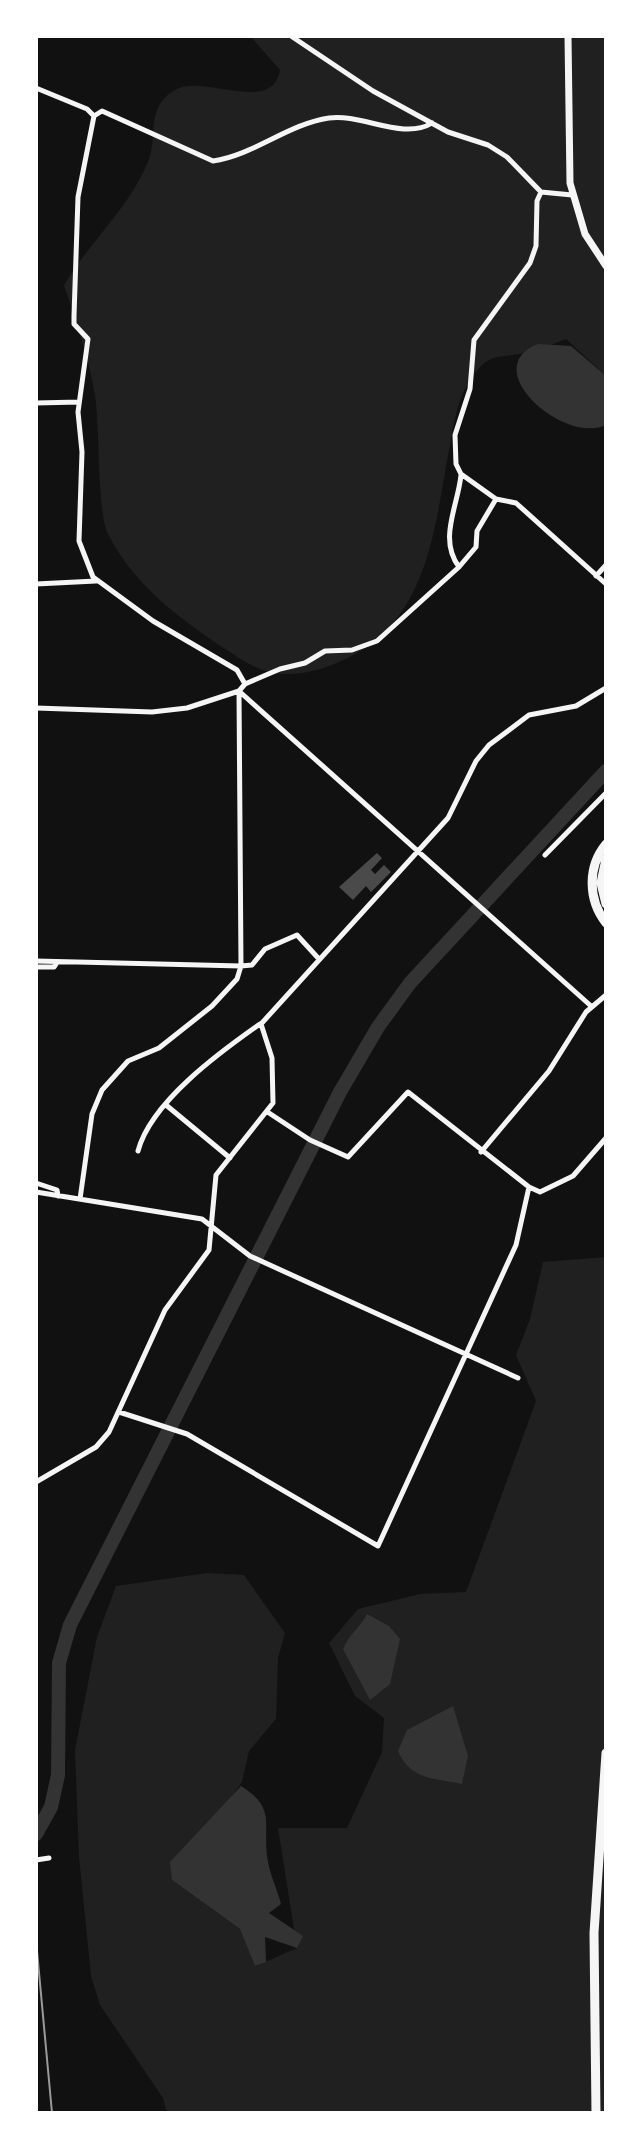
<svg xmlns="http://www.w3.org/2000/svg" width="642" height="2149" font-family="'PT Sans Narrow',sans-serif">
<rect width="100%" height="100%" fill="#111"/>
<!-- green -->
<path fill="#202020" d="M250,36H606V376L566,339C552,344 536,352 520,354C490,358 486,355 467,385C455,406 453,431 448,455C433,540 425,629 334,664C301,677 273,679 242,660C190,626 137,591 108,534C97,513 100,426 95,396C89,358 76,322 64,285C90,241 130,208 149,159C158,135 145,105 177,89C206,75 272,115 280,70Z
M606,1257V2113H167L163,2098L100,2005L91,1976L79,1857L75,1750L97,1637L116,1586L207,1573L244,1575L285,1633L278,1658L276,1719L249,1751L242,1782L172,1880L240,1929L256,1966L297,1948L278,1828H347L382,1752L384,1718L355,1696L329,1643L358,1609L420,1594L466,1592L536,1401L516,1355L530,1319L543,1262Z"/>
<!-- water -->
<path fill="#333" d="M538,344L571,346L606,376V425C564,445 476,368 538,344Z
M367,1614L389,1626L400,1639L390,1684L370,1700L343,1649C349,1634 360,1628 367,1614Z
M453,1706L468,1756L462,1784C433,1778 411,1780 398,1751L407,1730Z
M241,1786C276,1808 263,1822 267,1856C269,1873 277,1888 281,1904L269,1913L303,1936L297,1948L265,1937L266,1962L255,1966L240,1929L172,1880L170,1862Z"/>
<g fill="none" stroke-linecap="round" stroke-linejoin="round">
<!-- river -->
<path stroke="#333" stroke-width="14" d="M36,1834L51,1807L58,1775L59,1663L70,1625L340,1092L378,1027L410,983L606,771"/>
</g>
<!-- building -->
<path fill="#4a4a4a" d="M377,853L382,858L371,870L375,874L384,865L391,872L371,892L366,886L353,900L339,887Z"/>
<g fill="none" stroke-linecap="round" stroke-linejoin="round">
<!-- minor -->
<path stroke="#f5f5f5" stroke-width="5" d="M291,36L373,91L448,132L488,145L507,157L541,192L572,195
M36,88L87,109L94,116
M94,116L78,197L74,316V324L88,339L78,412L82,452L79,541L93,577L153,621L237,670L245,684
M94,116L102,111L213,161C254,155 288,124 329,118C361,113 403,141 432,123
M541,192L537,201L536,246L530,263L474,340L470,389L455,435L456,464L461,474L496,499L516,503L606,584
M36,403L79,402
M459,567C438,539 458,506 461,475
M596,576L606,565
M36,584L96,581
M240,692L591,1006
M36,708L152,712L187,708L239,691L245,684L280,669L305,663L325,651L352,650L377,641L459,567L476,547L477,531L496,499
M545,855L606,793
M36,961L241,966L252,965L265,949L297,935L319,959
M36,967H54L56,964
M166,1105L230,1158
M138,1151C151,1102 220,1052 260,1024
M481,1152L549,1071L586,1012L606,995
M36,1183L57,1190L58,1196
M529,1187L540,1192L573,1176L606,1138
M36,1192L202,1219L250,1256L518,1378
M80,1199L92,1114L102,1090L128,1061L159,1048L212,1006L237,979L241,966L239,691
M119,1412L187,1434L378,1546L516,1245L529,1187L408,1092L348,1157L310,1140L269,1113
M36,1482L96,1447L109,1432L165,1310L209,1250L216,1175L273,1103L272,1058L261,1024L448,818L476,761L489,745L529,715L576,706L606,688
M36,1860L49,1858"/>
<!-- primary -->
<path stroke="#f5f5f5" stroke-width="7" d="M568,36L570,183L585,234L606,266"/>
<!-- motorway -->
<path stroke="#f5f5f5" stroke-width="9" d="M606,844C587,867 588,900 606,923
M606,859L601,883L606,904
M596,2113L594,1933L606,1753"/>
<!-- rail -->
<path stroke="#9a9a9a" stroke-width="2" d="M36,1940L52,2113"/>
</g>
<!-- border -->
<rect width="642" height="2149" fill="none" stroke="#ffffff" stroke-width="76"/>
</svg>
